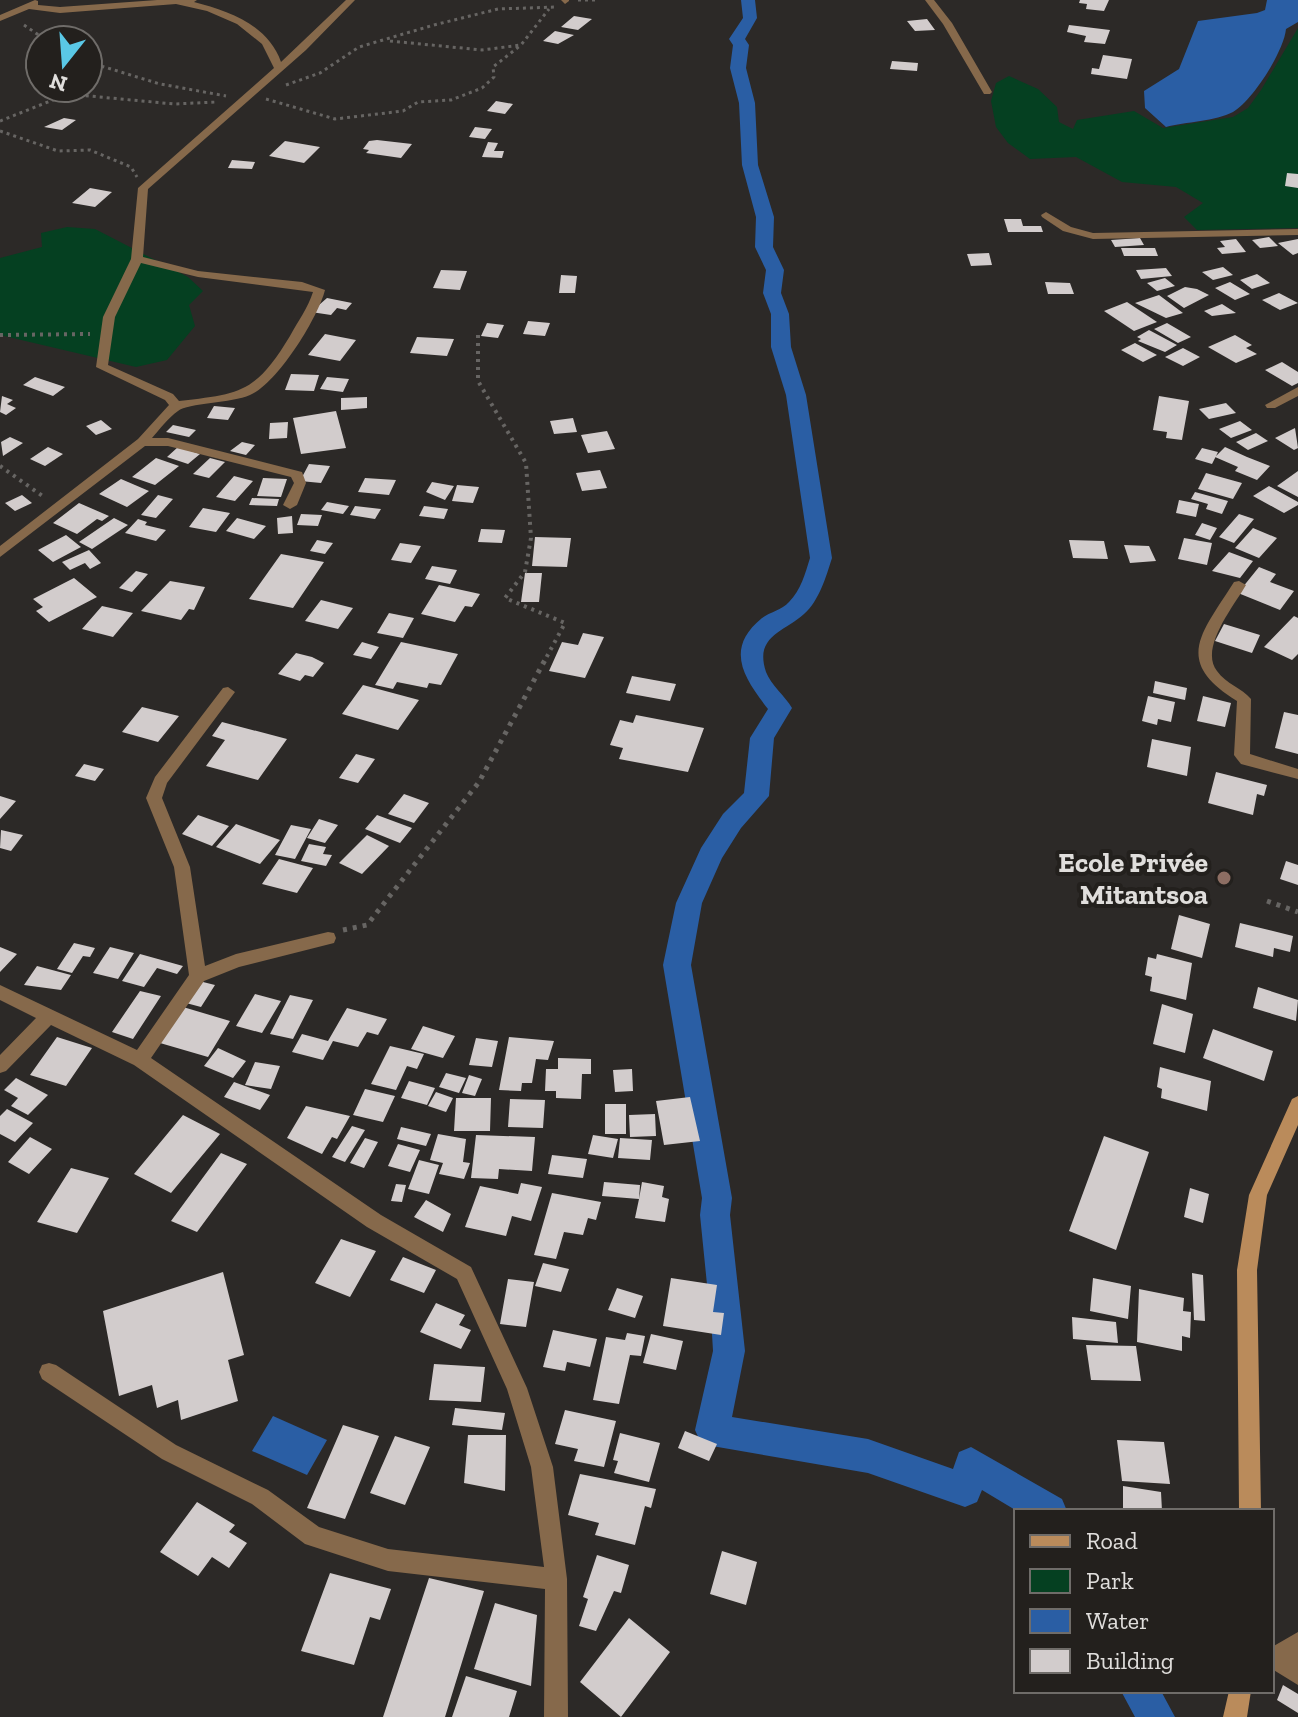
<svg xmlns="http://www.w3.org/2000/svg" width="1298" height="1717" font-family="'Zilla Slab',serif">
<rect width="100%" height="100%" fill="#2c2927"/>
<!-- green -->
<path fill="#054021" d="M1298,28V228L1197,230L1184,217L1203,203L1176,187L1122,182L1076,157L1030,159L1008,143L996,127L991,101L996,83L1009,76L1038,89L1057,107L1059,122L1073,129L1077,120L1134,111L1163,128L1233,117L1248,108L1261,90Z
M67,227L95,229L188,277L203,291L189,305L195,326L167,360L136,367L0,335V258L42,247L41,233Z"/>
<!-- water -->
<path fill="#2a5ea4" d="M1267,0H1298V22L1286,29C1284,51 1253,100 1233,112C1216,121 1185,122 1166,127L1145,108L1144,91L1179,69L1198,21L1257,13L1265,10Z
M273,1416L327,1440L307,1475L252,1451Z"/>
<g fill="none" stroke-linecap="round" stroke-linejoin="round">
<!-- canal -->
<path fill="#2a5ea4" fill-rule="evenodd" d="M741,0H755L757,18L745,39L749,45L746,68L755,103L758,165L774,217L773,247L784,270L781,293L789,314L791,347L806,395L832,558C826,577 819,601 804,614C784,632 754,636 766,672C771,685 785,696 792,708L774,738L769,796L741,828L722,858L702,903L691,965L732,1198L730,1215L745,1351L732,1417L868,1439L953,1469L959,1452L971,1447L1062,1499L1067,1511H1017L982,1490L977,1502L965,1507L868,1473L712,1446L700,1441L695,1430L713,1351L712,1334L700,1215L702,1198L663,965L676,903L701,848L723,814L744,793L750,738L768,709C744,678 724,649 762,618C770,612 782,610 789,602C801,590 805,574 810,558L786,395L771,347V314L763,293L766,270L755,247L756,217L742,165L739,103L730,68L733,45L729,39L743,18Z
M1121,1691H1161L1175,1717H1135Z"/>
</g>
<!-- building -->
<path fill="#d2cccc" d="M1080,0H1109L1104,11L1086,9L1087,4L1079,3Z
M574,16L592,19L578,30L561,27Z
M927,19L935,30L915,31L907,21Z
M1069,25L1110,30L1105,44L1084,42L1086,36L1067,32Z
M555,31L574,35L558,44L543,41Z
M1103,55L1132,59L1127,79L1091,74L1092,68L1099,69Z
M892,61L918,63L917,71L890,69Z
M496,101L513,104L505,114L487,111Z
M64,118L76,120L62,130L44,127Z
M475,127L492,129L485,139L469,137Z
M377,140L412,144L401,158L366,153L369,150L363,149L369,141Z
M285,141L320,147L304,163L269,156Z
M488,142L498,143L494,151H504L502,158L482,157Z
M232,160L255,162L252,169L228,168Z
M1287,173L1298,174V188L1285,186Z
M90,188L112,192L95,207L72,203Z
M1004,219H1021L1023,226H1041L1043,232H1008Z
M1269,237L1278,246L1260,248L1252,240Z
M1140,238L1144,245L1115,247L1111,240Z
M1236,239L1246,252L1222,254L1217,248L1225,247L1220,241Z
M1298,239V253L1293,255L1278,243Z
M1121,248H1155L1158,256H1124Z
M989,253L992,265L971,266L967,254Z
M1223,267L1233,275L1213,280L1202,272Z
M1166,268L1172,276L1141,279L1136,270Z
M441,270L467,271L460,290L433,288Z
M1257,274L1270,283L1252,289L1240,280Z
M561,275L577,276L575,293H559Z
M1165,278L1175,286L1157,291L1147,283Z
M1045,282L1070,283L1074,294H1048Z
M1230,282L1250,294L1235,300L1215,288Z
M1185,287L1197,289L1209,295L1184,308L1167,296Z
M1279,293L1298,303L1280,310L1262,300Z
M1159,295L1183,313L1166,318L1135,303Z
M327,298L352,303L346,310L337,308L331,315L311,312Z
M1127,302L1157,322L1134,331L1104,311Z
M1222,304L1236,313L1212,316L1204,311Z
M528,321L550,323L545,336L523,334Z
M487,323L504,325L498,338L481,336Z
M1167,323L1191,337L1178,343L1154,329Z
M1149,330L1177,345L1165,352L1138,341L1141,339L1137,337Z
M325,334L356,340L340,361L308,355Z
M1235,335L1252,345L1246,348L1257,354L1236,363L1208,347Z
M417,337L454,339L447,356L410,353Z
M1135,343L1157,355L1143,362L1121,350Z
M1183,348L1200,357L1183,366L1165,357Z
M1282,362L1298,372V383L1292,386L1265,370Z
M291,374L319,375L314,391L285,390Z
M35,377L65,387L53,396L23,385Z
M327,377L349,379L343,392L320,389Z
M2,396L13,400L7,404L16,408L6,415L0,412Z
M1159,396L1189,401L1182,440L1166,438L1167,432L1153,430Z
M367,397V408L341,410V398Z
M1226,403L1236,413L1209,419L1199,409Z
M214,406L235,408L228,420L207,418Z
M336,411L346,448L301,454L293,418Z
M573,418L577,432L554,434L550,421Z
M101,420L112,429L96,435L86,426Z
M1240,421L1252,430L1231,438L1219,429Z
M288,422L287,438L269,439L270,423Z
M173,425L196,430L189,437L166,432Z
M1295,428L1298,448L1294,450L1275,438Z
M607,431L615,449L588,453L581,435Z
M1256,433L1268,441L1248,450L1236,442Z
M10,437L23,443L3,456L1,442Z
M242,442L255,445L246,455L230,451Z
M48,447L63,454L45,466L30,459Z
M178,447L200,454L188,464L167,457Z
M1225,447L1247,457L1270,466L1257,480L1235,471L1238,467L1215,457Z
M1202,448L1218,452L1212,464L1195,459Z
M156,458L179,466L155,485L132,477Z
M210,458L225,462L209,478L193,474Z
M309,464L330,466L321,483L300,481Z
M600,470L607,488L582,491L576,473Z
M1298,471V497L1277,486Z
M1206,473L1242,483L1233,499L1198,489Z
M234,476L253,481L235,501L216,497Z
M263,478L287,479L281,497L257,496Z
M365,478L396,480L389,495L358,492Z
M121,479L149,491L127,507L99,494Z
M432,482L454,486L445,500L426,492Z
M457,485L479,487L473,503L452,501Z
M1269,486L1298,502V505L1284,513L1253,496Z
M1195,492L1228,501L1222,514L1206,509L1208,504L1191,499Z
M22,495L32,503L15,511L5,503Z
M158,495L173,499L156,518L141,515Z
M252,498L279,499L277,506L249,505Z
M1179,500L1199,504L1196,517L1176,513Z
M327,502L349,506L343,514L321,510Z
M79,503L109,516L102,521L97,519L77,534L53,523Z
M355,506L381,509L375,519L350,515Z
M424,506L448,509L444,519L419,516Z
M203,508L230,513L216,532L189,527Z
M301,514L322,515L318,526L297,525Z
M1239,514L1254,519L1234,543L1219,537Z
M292,516L293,533L278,534L277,518Z
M114,518L128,525L92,549L79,542Z
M237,518L266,526L254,539L226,531Z
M138,519L147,522L145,525L166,530L156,541L125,533Z
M1202,523L1217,528L1210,540L1195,535Z
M1253,528L1277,538L1259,558L1235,548Z
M481,529L505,530L502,543L478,542Z
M66,535L81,547L53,562L38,550Z
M535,537L571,538L567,567L532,566Z
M1184,538L1212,543L1207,565L1178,559Z
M317,540L333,543L325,554L310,551Z
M1069,540L1104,541L1108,559L1073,558Z
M400,543L421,546L411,563L391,560Z
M1124,545L1149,546L1156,561L1130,563Z
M89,550L101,563L90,569L85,563L70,570L62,562Z
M1229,552L1253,561L1240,578L1212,571Z
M281,554L324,562L293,608L249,599Z
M432,566L457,570L450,584L425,579Z
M1259,567L1276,574L1270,582L1294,591L1280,610L1238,593Z
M136,571L148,574L132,592L119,588Z
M525,573H542L539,602H521Z
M74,578L97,597L49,622L36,611L43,607L33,599Z
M170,581L205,587L194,610L189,609L181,620L141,611Z
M439,585L480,594L472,607L465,606L455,622L421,614Z
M321,600L353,608L338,629L305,621Z
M102,606L133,613L113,637L82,629Z
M389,613L414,618L403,638L377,633Z
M1294,616L1298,618V654L1292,660L1264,647Z
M1224,624L1260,635L1252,653L1215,641Z
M583,633L604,637L585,678L549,671L562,642L578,645Z
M362,642L379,647L371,659L353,655Z
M401,642L458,654L441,685L429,683L427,688L397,682L393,689L375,685Z
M296,653L312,657L324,663L313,677L305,675L300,681L278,674Z
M632,676L676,684L670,701L626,693Z
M1155,681L1187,688L1185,700L1153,693Z
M363,685L419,700L398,730L342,714Z
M1148,696L1175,702L1171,722L1158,719L1157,725L1142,721Z
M1203,696L1231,703L1225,727L1197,721Z
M142,707L179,716L158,742L122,732Z
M1284,712L1298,715V754L1275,748Z
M636,715L704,728L688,772L619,759L623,748L610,745L620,720L633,723Z
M222,722L287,739L258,780L206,766L225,740L212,736Z
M1152,739L1191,747L1187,776L1147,767Z
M356,754L375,759L358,783L339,778Z
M84,764L104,769L95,781L75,776Z
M1216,772L1267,785L1264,796L1257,794L1253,815L1208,803Z
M404,794L429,803L414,823L388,814Z
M0,796L16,801L0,819Z
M198,815L229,826L212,846L182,834Z
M377,815L412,828L400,843L365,829Z
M319,819L338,825L325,843L307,838Z
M236,824L280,840L260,864L216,847Z
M291,825L311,829L295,859L275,855Z
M1,830L23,835L11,851L0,848Z
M367,835L389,846L362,874L339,863Z
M309,844L326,847L323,854L332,855L326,866L301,861Z
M279,859L313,868L297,893L262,884Z
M1286,861L1298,865V885L1280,879Z
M1179,915L1210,924L1202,958L1171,949Z
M1240,923L1293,936L1290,952L1274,948L1273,957L1235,947Z
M74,943L95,948L90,957L83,956L72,973L57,969Z
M0,947L17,954L0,972Z
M110,947L134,953L118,979L93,973Z
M140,954L183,966L177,974L157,968L144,987L122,981Z
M1157,954L1192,963L1186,1000L1150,991L1152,977L1145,975L1148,957L1156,959Z
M37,966L71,975L61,990L24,985Z
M199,981L215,985L201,1007L186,1003Z
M1258,987L1298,1000L1296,1021L1253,1008Z
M140,991L161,996L133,1039L112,1032Z
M255,994L281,1001L262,1033L236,1026Z
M290,995L313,1000L293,1039L270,1034Z
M1162,1004L1193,1014L1185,1053L1153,1044Z
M183,1007L230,1021L208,1057L160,1043Z
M347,1008L387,1019L378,1035L367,1032L358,1047L333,1041L323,1060L292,1052L302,1034L328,1041Z
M423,1026L455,1036L443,1058L411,1049Z
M1213,1029L1273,1051L1264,1081L1203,1058Z
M57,1037L92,1048L66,1086L30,1075Z
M509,1037L554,1041L548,1060L536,1059L532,1083H522L521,1091L499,1090Z
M476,1038L498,1041L492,1067L469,1065Z
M390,1046L424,1054L417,1069L407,1066L396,1090L371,1084Z
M218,1048L246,1061L233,1078L204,1066Z
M558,1058L591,1059V1074H582L581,1099L556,1098V1091H545L546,1069H558Z
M255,1062L280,1066L271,1089L245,1085Z
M1160,1067L1211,1081L1207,1111L1161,1098L1162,1089L1157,1087Z
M632,1069L633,1091L615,1092L613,1070Z
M446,1073L466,1078L459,1093L439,1087Z
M469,1075L482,1079L475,1096L462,1093Z
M16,1078L48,1095L28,1115L11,1106L18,1098L4,1090Z
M409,1081L435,1088L427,1105L401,1098Z
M234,1082L270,1095L260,1110L224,1097Z
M365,1089L395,1096L383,1122L353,1115Z
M436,1092L453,1098L446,1112L428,1106Z
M690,1097L700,1141L664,1145L656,1101Z
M456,1098H491L490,1131H454Z
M510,1099L545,1100L543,1128L508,1127Z
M605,1104H626V1134H605Z
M306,1106L350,1116L337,1139L332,1137L322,1154L287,1138Z
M7,1109L33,1123L15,1142L0,1134V1116Z
M655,1114L656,1136L630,1137L629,1115Z
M183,1115L220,1134L171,1193L134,1174Z
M352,1126L365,1130L345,1162L332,1157Z
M401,1127L431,1134L426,1146L397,1139Z
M438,1134L466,1139L463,1162L470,1163L464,1179L439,1174L443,1163L430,1160Z
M476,1135L535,1137L532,1171L499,1169L498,1179L471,1178Z
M593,1135L618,1139L613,1158L588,1154Z
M1104,1136L1149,1152L1116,1250L1069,1231Z
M30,1137L52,1149L29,1174L8,1162Z
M365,1138L378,1142L364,1168L350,1163Z
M620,1138L652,1140L650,1160L618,1158Z
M398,1144L420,1150L410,1172L388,1166Z
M221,1153L247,1164L197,1232L171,1221Z
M552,1155L587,1159L583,1178L548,1174Z
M419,1160L439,1165L429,1194L408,1189Z
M71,1168L109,1178L77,1233L37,1222Z
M604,1182L640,1185L639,1199L642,1182L664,1186L662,1197L669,1199L665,1222L635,1218L639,1199L602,1196Z
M521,1183L542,1187L531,1221L512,1216L506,1236L465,1227L480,1186L518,1194Z
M396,1184L406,1185L402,1202L391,1201Z
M1190,1188L1209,1194L1203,1223L1184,1217Z
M552,1193L601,1202L596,1220L588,1218L583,1235L564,1232L556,1259L534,1255Z
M426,1200L451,1214L443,1232L414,1217Z
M341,1239L376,1251L350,1297L315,1283Z
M403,1257L436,1270L424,1293L390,1280Z
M543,1263L569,1269L561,1292L535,1286Z
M223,1272L244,1355L228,1360L238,1401L181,1420L178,1400L157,1408L152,1385L119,1396L103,1311Z
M1192,1273L1203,1275L1205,1321L1194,1320Z
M671,1278L717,1285L713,1312L724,1313L721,1335L663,1326Z
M1093,1278L1131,1286L1128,1319L1090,1311Z
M508,1279L534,1282L526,1327L500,1324Z
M617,1288L643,1296L635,1318L608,1310Z
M1139,1289L1184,1298L1183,1311L1191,1312L1190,1338L1182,1336V1351L1137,1342Z
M436,1303L465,1315L459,1325L471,1330L461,1349L420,1332Z
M1072,1317L1116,1322L1118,1343L1073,1339Z
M553,1330L597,1339L590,1367L567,1362L565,1371L543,1367Z
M627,1333L645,1336L641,1356L630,1355L619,1404L593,1400L606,1337L625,1340Z
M651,1334L683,1341L676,1370L643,1363Z
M1086,1345L1136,1346L1141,1381L1091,1380Z
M434,1364L485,1367L481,1402L429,1400Z
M455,1408L505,1413L502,1430L452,1425Z
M565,1410L616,1421L604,1467L574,1461L578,1449L555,1444Z
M343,1425L379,1436L345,1519L307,1508Z
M685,1431L717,1444L709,1461L678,1448Z
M620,1433L660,1443L649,1482L614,1473L618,1461L613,1460Z
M468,1435H506L505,1491L464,1483Z
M395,1436L430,1447L405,1505L370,1493Z
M1117,1440L1164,1442L1170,1484L1122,1481Z
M580,1474L656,1489L651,1508L645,1506L635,1545L595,1535L599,1523L568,1515Z
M1123,1486L1161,1492L1162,1511H1123Z
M197,1502L235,1525L229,1532L247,1543L229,1568L212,1557L198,1576L160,1552Z
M722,1551L757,1562L746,1605L710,1594Z
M597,1555L629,1565L621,1593L614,1591L596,1631L579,1626L588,1599L583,1597Z
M330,1573L391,1589L380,1620L370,1617L354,1665L301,1651Z
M429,1578L484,1591L445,1717H383Z
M495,1603L537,1615L531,1686L474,1669Z
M629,1618L670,1652L621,1717L580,1682Z
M466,1676L517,1691L509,1717H452Z
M1283,1685L1298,1694V1713L1277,1700Z"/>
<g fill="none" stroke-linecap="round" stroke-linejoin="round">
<!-- path-far2 -->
<path stroke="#676563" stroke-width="3" stroke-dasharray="3 4" stroke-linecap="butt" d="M578,0H597
M24,25L46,40
M390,41L482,50L521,45L549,9
M88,62L160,84L226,96
M286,85L320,73L359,47L434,25L498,9L556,7
M266,99L335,119L403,111L418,102L451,100L482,88L494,77L493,67L521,45
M0,121L68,94L174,104L217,102
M0,131L58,151L90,150L131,167L137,177"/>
<!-- path-far1 -->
<path stroke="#676563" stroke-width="4" stroke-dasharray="3 5" stroke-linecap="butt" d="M0,335L90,334
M478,335V381L526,463L531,538L525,572L505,598L565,623L545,660
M0,466L44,497"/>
<!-- path -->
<path stroke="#676563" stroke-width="5" stroke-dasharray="4 6" stroke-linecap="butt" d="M1267,901L1298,912
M343,930L367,925L479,782L546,658"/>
<!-- street -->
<path fill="#86694b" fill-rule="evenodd" d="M157,0H197L194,2C229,11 268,25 281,62L346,0H355L306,50L148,189L143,257L198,271L302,282L325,290C318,318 277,384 250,395C232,403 188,403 178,411C168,418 160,429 152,438H168L302,472L306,483L297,505L290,509L283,505L294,483L291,477L168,446H145L0,557V546L138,439L169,405L165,400L96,367L103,317L131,259L138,188L274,68L262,44L237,24L207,11L176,4L60,13L29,9L0,21V15L35,0L38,1V5L60,7ZM141,263L198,277L313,292C308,308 298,321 290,336C256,392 242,394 179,401L173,394L108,365L115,317Z
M561,0H569V1L565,4Z
M925,0H934L952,23L992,92L990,94H984L943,24Z
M1046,212L1071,227L1093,233L1298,229V235L1093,239L1063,231L1042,217L1041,215Z
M1298,387V396L1275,408H1267L1265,405Z
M1239,581L1246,585C1234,606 1199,648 1217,671C1226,684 1242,688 1251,699L1250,754L1298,769V779L1241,764L1237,759L1234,755L1237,701C1172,661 1202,633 1234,582Z
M228,687L235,692L167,783L162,798L190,867L205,966L236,954L328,932L334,933L336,938L334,943L239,967L204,981L151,1058L381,1215L471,1267L527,1388L553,1467L567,1579L568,1717H544L545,1589L388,1571L305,1544L252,1504L162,1459L42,1379L39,1372L42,1365L49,1363L56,1365L176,1445L268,1490L319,1527L388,1549L544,1567L531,1467L507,1389L457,1279L367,1227L134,1065L51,1025L6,1071L0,1073V1055L36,1018L0,1000V985L137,1050L189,975L174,867L146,798L155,777L223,688Z
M1298,1632V1685L1272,1669V1647Z"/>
<!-- secondary -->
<path fill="#ba8b5b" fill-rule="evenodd" d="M1298,1096V1125L1267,1195L1257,1270L1261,1511H1239L1237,1270L1249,1195L1292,1099Z
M1229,1691H1251L1247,1717H1223Z"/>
</g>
<!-- markers -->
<circle fill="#8d6e63" stroke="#23201d" stroke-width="3" cx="1224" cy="878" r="8"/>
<g text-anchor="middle" stroke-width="8" stroke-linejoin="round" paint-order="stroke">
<!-- poi labels -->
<g font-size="28" font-weight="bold" fill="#e0dedc" stroke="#23201d" text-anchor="end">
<text x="1208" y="872">Ecole Privée<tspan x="1208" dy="32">Mitantsoa</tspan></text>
</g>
</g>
<!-- legend -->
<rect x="1014" y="1509" width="260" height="184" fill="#23201d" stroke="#6f6c69" stroke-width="2"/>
<rect x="1030" y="1535" width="40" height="12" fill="#ba8b5b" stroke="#6f6c69" stroke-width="2"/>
<text x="1086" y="1549" font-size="24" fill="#e0dedc">Road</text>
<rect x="1030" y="1569" width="40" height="24" fill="#054021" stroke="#6f6c69" stroke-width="2"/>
<text x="1086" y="1589" font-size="24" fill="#e0dedc">Park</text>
<rect x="1030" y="1609" width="40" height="24" fill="#2a5ea4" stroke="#6f6c69" stroke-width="2"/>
<text x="1086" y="1629" font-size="24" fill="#e0dedc">Water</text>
<rect x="1030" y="1649" width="40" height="24" fill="#d2cccc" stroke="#6f6c69" stroke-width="2"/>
<text x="1086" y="1669" font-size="24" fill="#e0dedc">Building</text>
<!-- north arrow -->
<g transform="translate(64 64) rotate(197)"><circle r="38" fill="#23201d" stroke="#6f6c69" stroke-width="2"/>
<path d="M0-6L14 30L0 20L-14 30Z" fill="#5ac8e6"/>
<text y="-12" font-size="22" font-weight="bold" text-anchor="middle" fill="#e0dedc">N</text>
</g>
</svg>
